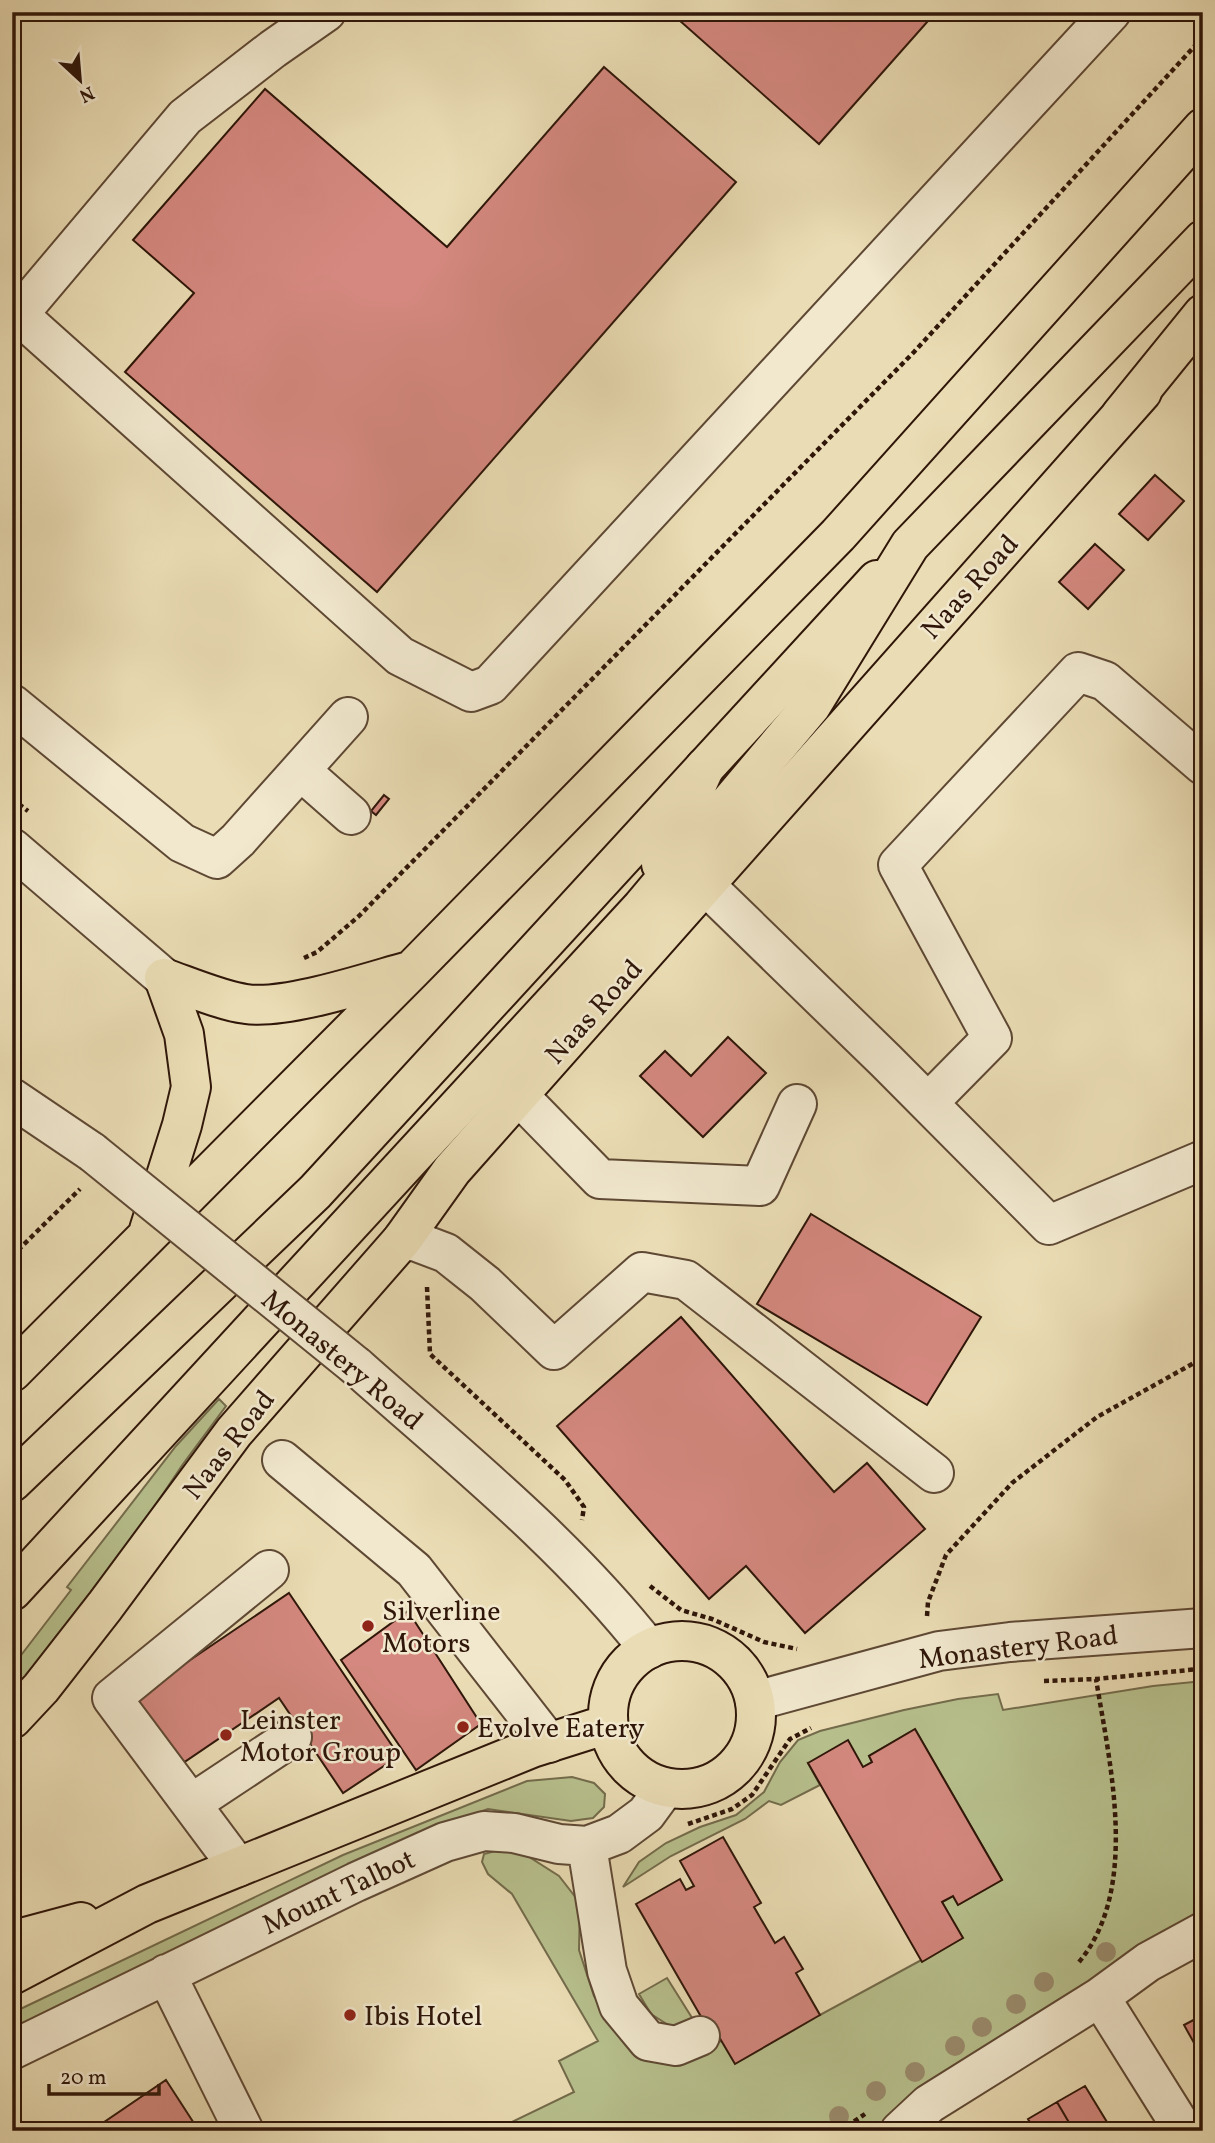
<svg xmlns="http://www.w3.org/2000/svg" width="1215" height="2143" font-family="Vollkorn,serif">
<rect width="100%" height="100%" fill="#eadcb4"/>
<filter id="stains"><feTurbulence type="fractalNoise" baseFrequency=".00286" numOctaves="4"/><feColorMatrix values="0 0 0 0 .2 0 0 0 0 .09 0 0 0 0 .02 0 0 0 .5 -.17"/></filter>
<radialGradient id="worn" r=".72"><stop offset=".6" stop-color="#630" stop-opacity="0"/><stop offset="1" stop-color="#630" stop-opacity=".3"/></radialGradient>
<!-- green -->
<path fill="#b7c08d" stroke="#736b4b" stroke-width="2" d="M219,1399L226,1406L183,1464L142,1525L12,1695V1667L71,1590L67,1587L176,1446Z
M1203,1681V1913L870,2131H493L574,2092L559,2061L598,2041L512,1894L488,1874L482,1862L484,1854L499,1850L526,1855L559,1876L580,1903L579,1950L594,1996L625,2040L705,2049L721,2041L820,2015L962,1938L942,1902L953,1896L958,1905L1002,1880L915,1729L869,1756L872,1762L863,1767L808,1763L820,1785L781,1805L769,1801L745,1819L671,1856L623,1887L639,1862L666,1843L700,1827L736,1815L764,1792L780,1762L798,1740L820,1731L904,1710L958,1699L998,1694L1003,1710L1153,1686Z
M572,1777L594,1783L605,1794L604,1807L593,1818L571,1821L488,1809L456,1820L350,1865L12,2030V2013L343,1855L527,1781Z
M667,1978L694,2021L673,2028L651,2014L639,1994Z"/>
<!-- building -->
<path fill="#d4887f" stroke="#2f1609" stroke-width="2" d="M670,12H936L819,144Z
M604,67L736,182L377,592L125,372L194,293L133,240L265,89L447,247Z
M1155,475L1184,501L1148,540L1119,514Z
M1095,544L1124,570L1088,609L1059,582Z
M384,795L389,799L376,815L371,811Z
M728,1037L766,1073L703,1137L640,1076L665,1051L691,1076Z
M811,1214L981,1317L927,1405L757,1304Z
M681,1317L834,1492L867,1463L925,1529L805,1633L746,1566L709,1599L557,1426Z
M289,1593L399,1756L343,1793L279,1698L180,1765L134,1698Z
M408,1611L481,1724L416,1770L341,1660Z
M915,1729L1002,1880L958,1905L953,1896L942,1902L963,1938L922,1962L808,1763L848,1740L863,1767L872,1762L869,1756Z
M723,1837L761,1903L754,1907L775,1943L784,1937L803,1969L796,1973L820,2015L735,2064L712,2025L707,2027L636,1904L680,1879L686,1890L694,1886L680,1861Z
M1203,2015V2059L1184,2025Z
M166,2080L199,2131H91Z
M1085,2086L1110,2127L1103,2131H1074L1057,2102Z
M1057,2102L1074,2131H1035L1028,2119Z"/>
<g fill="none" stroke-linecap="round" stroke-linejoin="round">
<defs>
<path id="minor" d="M12,309L400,656L471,692L490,685L1111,12
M18,315L185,117L273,49L326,12
M12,704L182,843L217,859L238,840L348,717
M301,771L351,815
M12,848L164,978
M705,885L886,1061L1049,1225L1203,1160
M518,1095L600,1179L760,1186L797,1104
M12,1098L92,1152
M928,1103L992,1038L898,865L1078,672L1105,681L1203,765
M402,1240L417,1242L446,1253L485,1284L554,1350L642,1272L686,1280L934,1473
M356,1366C457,1456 565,1542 649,1649
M282,1460L414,1570L549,1743
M755,1701L939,1651L1010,1642L1203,1628
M191,1804L292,1737
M587,1846L607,1971L619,2006L648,2041L676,2046L700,2036
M238,1867L112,1698L269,1570
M166,1974L244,2131
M1100,1997L1184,2131
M12,2050L356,1882L445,1842L484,1831L514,1833L559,1844L587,1846L619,1834L646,1814L665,1788
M900,2131L929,2104L1100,1997L1148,1962L1203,1932"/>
<path id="major" d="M12,1482L315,1192L877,580
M608 1715a74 74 0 1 1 148 0a74 74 0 1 1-148 0Z
M12,1719L41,1688L105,1606L234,1432L402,1240L452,1170L1142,392
M12,1938L25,1937L81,1922
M12,1975L147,1904L532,1748L608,1724"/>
<path id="highway" d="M1121,415L1203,314
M661,864L705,767
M164,978C187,986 222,1001 246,1004C286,1010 369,982 409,971
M149,1230L182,1125L191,1087L184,1034L164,978
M12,1372L412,970L838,535L1203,128
M12,1591L642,907L811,706L910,545L1203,240"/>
</defs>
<!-- minor casing -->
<use href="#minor" stroke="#5e4834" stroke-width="42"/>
<!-- major casing -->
<use href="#major" stroke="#2f1609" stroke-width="42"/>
<!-- highway casing -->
<use href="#highway" stroke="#2f1609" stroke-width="42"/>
<!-- path -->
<path stroke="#2f1609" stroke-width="4.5" stroke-dasharray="5 3.5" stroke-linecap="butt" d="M12,799L28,811
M304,958L317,952L359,916L914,352L1203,37
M12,1256L80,1189
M427,1287L430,1354L565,1480L584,1507L582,1520
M650,1586L681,1610L712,1619L764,1642L797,1649
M927,1616L928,1602L946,1555L1012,1483L1097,1417L1203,1358
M1044,1681L1096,1679L1199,1669
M688,1824L732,1809L752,1795L790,1739L811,1728
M1079,1962C1140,1889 1110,1765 1096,1679
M840,2131L865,2114"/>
<!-- minor -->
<use href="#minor" stroke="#f1e8ce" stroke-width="38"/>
<!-- major -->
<use href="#major" stroke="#eadcb4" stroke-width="38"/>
<!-- highway -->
<use href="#highway" stroke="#eadcb4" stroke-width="38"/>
<defs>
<path id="minor-bridge" d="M92,1152L356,1366"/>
</defs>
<!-- minor-bridge casing -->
<use href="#minor-bridge" stroke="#5e4834" stroke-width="42" stroke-linecap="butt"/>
<!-- minor-bridge -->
<use href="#minor-bridge" stroke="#f1e8ce" stroke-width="38"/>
</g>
<!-- trees -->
<g fill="#9a8b6c">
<circle cx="1106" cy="1952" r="10"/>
<circle cx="1044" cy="1982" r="10"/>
<circle cx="1016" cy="2004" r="10"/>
<circle cx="982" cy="2027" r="10"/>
<circle cx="955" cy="2046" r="10"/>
<circle cx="915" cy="2072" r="10"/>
<circle cx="876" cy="2091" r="10"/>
<circle cx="839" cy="2116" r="10"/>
</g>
<!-- markers -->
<g fill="#8f2418" stroke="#f1e8ce" stroke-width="2.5">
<circle cx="368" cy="1626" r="7"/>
<circle cx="463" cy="1727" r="7"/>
<circle cx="226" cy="1735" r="7"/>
<circle cx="350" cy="2015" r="7"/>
</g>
<g text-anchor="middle" stroke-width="5" stroke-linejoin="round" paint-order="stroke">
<!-- street labels -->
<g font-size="28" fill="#2f1609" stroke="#f1e8ce">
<text transform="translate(969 586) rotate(-48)" y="10">Naas Road</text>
<text transform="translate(593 1011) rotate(-48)" y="10">Naas Road</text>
<text transform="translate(343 1359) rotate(40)" y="10">Monastery Road</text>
<text transform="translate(228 1444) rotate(-52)" y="10">Naas Road</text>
<text transform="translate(1018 1646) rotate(-7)" y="10">Monastery Road</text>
<text transform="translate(338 1891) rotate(-25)" y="10">Mount Talbot</text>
</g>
<!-- poi labels -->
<g font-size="28" fill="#2f1609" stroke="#f1e8ce" text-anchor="start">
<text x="382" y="1620">Silverline<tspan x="382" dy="32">Motors</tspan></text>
<text x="240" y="1729">Leinster<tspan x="240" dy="32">Motor Group</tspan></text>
<text x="477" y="1737">Evolve Eatery</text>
<text x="364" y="2025">Ibis Hotel</text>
</g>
</g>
<!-- margin -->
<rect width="1215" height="2143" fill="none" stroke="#eadcb4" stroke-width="42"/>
<rect x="14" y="14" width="1187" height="2115" fill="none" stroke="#2f1609" stroke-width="3.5"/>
<rect x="21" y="21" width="1173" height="2101" fill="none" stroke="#2f1609" stroke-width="2"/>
<!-- north arrow -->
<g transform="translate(80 80) rotate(154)" stroke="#f1e8ce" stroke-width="5" paint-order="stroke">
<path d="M0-5L12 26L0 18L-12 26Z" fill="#2f1609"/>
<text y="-10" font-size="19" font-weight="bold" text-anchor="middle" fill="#2f1609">N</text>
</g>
<!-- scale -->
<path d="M49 2084v10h110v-10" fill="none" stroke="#2f1609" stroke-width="3.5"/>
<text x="60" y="2084" font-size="21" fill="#2f1609" stroke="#f1e8ce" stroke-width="5" paint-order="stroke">20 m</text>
<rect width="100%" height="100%" filter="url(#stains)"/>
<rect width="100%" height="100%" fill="url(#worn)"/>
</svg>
